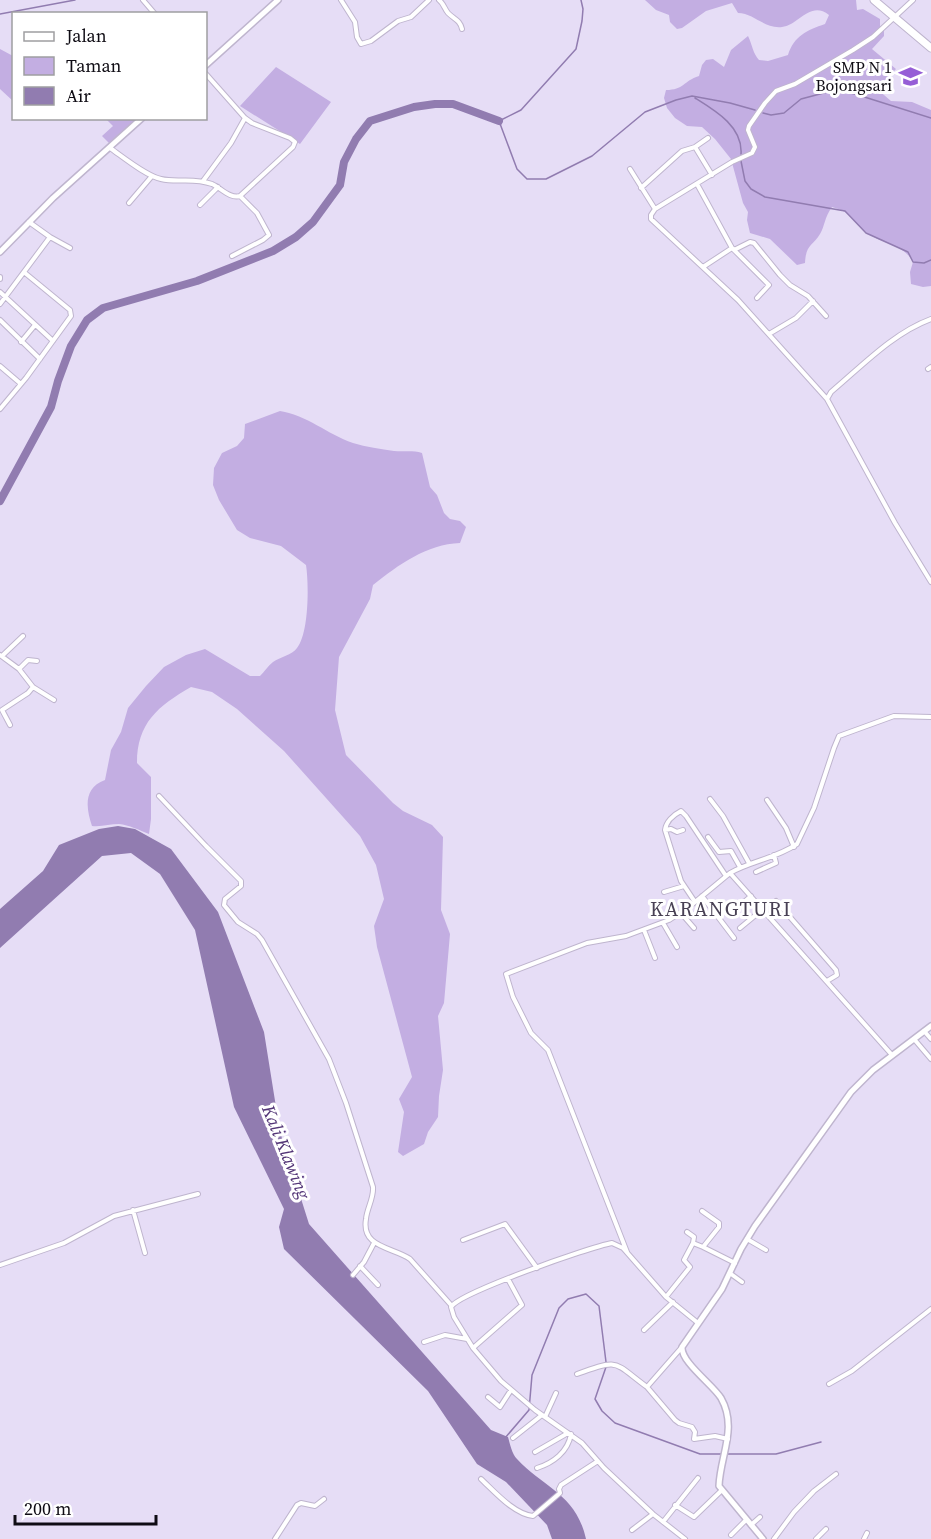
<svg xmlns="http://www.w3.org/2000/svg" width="931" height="1539" font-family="'Source Serif 4',serif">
<rect width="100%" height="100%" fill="#e6ddf6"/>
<!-- green -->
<path fill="#c3aee2" d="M645,0H856L857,10L863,9L880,19V27L884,30V36L872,49L896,69L877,89L891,101L912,102L931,110V286L923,287L911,284L910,272L913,262C903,243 881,244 866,232C850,220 854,213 832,207C824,218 825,226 820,234C812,247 806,244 805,263L797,265L770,239L750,233L747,220L748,212L743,203L731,159L715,139L702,127L687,126L675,118L667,108L664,98L666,90C684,90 683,81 699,76L702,65L706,60L713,59L724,67L731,50L748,36C752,44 753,54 759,60L768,61L788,55C794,36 807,30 825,24L829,15C810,0 798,26 782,27C764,29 754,13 738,13L732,3L706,11L682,28L677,29L670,22L669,15L656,10Z
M0,49L13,56V101L0,89Z
M276,67L331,102L300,144L240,106Z
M141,118L112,146L102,136L113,126L106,119Z
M280,411C307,415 327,434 353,443C366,447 381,449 394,451C404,452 413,450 422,453L430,487L437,495L444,513L450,519L460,521L466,527L460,543C427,544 398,565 373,585L370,599L339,657L335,710L346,755L393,803L403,811L432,825L443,837L441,910L450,934L444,1003L438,1016L443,1070L439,1096L438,1117L428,1132L424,1144L403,1156L398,1152L404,1112L399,1099L412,1077L377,947L374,926L384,899L376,865L360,836L284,751L237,709L212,692L191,687C158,706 137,723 137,763L151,777V819L149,834C139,830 129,825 119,824C110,824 102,827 92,826C86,808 83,788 105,780L111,750L121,732L128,708L146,686L164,667L186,655L205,649L250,676H260C264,672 268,666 273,662C280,657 292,655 297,648C309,633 309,584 306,565L281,546L250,538L237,530L219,500L213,485L214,468L222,453L237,446L244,438L245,424Z"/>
<!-- water -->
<path fill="#917cb0" d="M118,826L135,829L171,849L218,912L264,1032L280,1132L309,1224L491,1430L508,1437C510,1444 512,1454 517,1459C544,1488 576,1494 586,1539H552L547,1525L506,1482L477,1464L428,1391L284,1249L279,1227L284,1209L234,1107L195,930L160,874L131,853L102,856L0,948V909L43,871L59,845L99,829Z"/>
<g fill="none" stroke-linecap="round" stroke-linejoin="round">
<!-- stream -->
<path stroke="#917cb0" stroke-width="1.5" d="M581,0L583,9L582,21L576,49L521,110L499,121L517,169L527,179H546L592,156L645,112L676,100L692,96L730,103L755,110
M0,14L75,0
M695,98C716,111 743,127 741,154
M763,113L771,115L784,113L801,99L835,90L855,94L931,118
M741,161L745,181L751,189L765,197L845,211L866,233L908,252L913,262L924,263L931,260
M606,1367L595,1399L602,1411L615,1423L700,1454H722
M505,1438L529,1410L532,1375L559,1308L568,1299L586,1294L599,1306L606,1362
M727,1454H776L821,1442"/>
<!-- river -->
<path stroke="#917cb0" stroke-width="8" d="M0,501L51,407L58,381L71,346L87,320L103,308L197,281L273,251L296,237L313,222L340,185L344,162L356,139L370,121L414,107L435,104H453L499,121"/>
<defs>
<path id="minor" d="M143,0L155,14
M341,0L355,22L357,37L361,44L371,41L398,21L411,17L429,0
M439,0C444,4 444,8 448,13C454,19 460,20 462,29
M695,147L712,175
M110,148C123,157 146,176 161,179C178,183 192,177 212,184C221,188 230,199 240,196L293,147L295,142L290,138L252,123L245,118L206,74
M630,169L655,209
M203,181L231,143L245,118
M697,184L732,248L703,267
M641,188L682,151L695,147L708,138
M129,203L152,176
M200,205L218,187
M50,237L70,248
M732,248L734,250L750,242L754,243L780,275L790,285L808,296L826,316
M734,250L769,285L757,298
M232,256L263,240L269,235L257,213L240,196
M0,277V279
M0,292L53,341
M0,304L50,237L29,222
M931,319C893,333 862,366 831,392L827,399L895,523L931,582
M0,320L40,359
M769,334L796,318L813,301
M21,342L35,325
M0,366L21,384
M928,369L931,367
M827,399L738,300L651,219V215L655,209L732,162L752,153L755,147L748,130L749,126L765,103L776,91L795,84L853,50L873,37L913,0
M0,409L26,378L71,316L70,310L25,273
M0,655L19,669L33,687L54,700
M2,656L23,636
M19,669L28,660L37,661
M10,725L2,710L28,693L33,687
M159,796L206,846L241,881V886L225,899L224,905L238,922L257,934L262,940L329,1059L346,1103L373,1187C374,1198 367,1208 366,1219C361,1248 393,1247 410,1259L451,1305
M710,799L723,816L749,863
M767,800L786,828L794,847
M665,830L671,829L677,832L683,830
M708,837L719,852L731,851L740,867
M756,872L776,863L774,855
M664,892L684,886
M702,896L734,938
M776,901L836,970L837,975L827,981
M695,902L681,881L665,830C666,822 673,815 681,811L686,816L726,876
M735,910L751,896
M681,913L694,928
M663,923L677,947
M740,928L763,909
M644,930L655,958
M924,1031L931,1039
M914,1039L931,1059
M892,1055L730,873C751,861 777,858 797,844L814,808L834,748L839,736L894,716L931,717
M133,1210L145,1253
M687,1232L694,1237L693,1243
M747,1239L766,1250
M463,1240L505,1224L537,1268
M703,1247L735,1263
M627,1252L548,1050L531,1033L513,997L506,974L587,943L626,936L669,920L689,907L730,873
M0,1265L64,1243L114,1216L198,1194
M360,1266L378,1285
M731,1274L742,1282
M353,1275L364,1262L374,1243
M666,1297L690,1267L684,1260L693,1243L703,1247L719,1227V1223L702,1211
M644,1330L673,1302
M424,1342L445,1335L467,1339
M682,1347L647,1387L675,1420L679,1423L692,1427L695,1432L694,1439L715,1436L728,1439
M473,1348L522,1305L508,1279
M577,1374C620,1358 613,1362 647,1387
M829,1384L852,1371L931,1309
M488,1397L500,1407L511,1390
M545,1417L556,1393
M513,1438L542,1415
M535,1452L568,1433
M537,1468C553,1463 568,1452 571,1434
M481,1479C495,1492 514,1514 533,1516L560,1493L559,1489L561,1485L598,1461
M675,1505L694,1517L722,1490
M663,1522L698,1478
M751,1525L760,1517
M632,1530L653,1514
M731,1535L746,1520
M275,1539L297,1505L301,1503L315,1506L324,1499
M685,1539L653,1514L604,1468L582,1443L535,1410L501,1381L473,1348L454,1317L451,1307C459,1293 590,1247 612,1243L623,1248L666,1297L698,1323
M774,1539L794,1512L814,1491L836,1474
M816,1539L826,1529
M864,1539L867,1533"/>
<path id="tertiary" d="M206,65L278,0
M0,252L53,198L142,118
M763,1539L719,1486C720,1456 738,1428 721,1398C712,1384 681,1362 682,1347L722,1289L741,1249L755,1226L851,1092L873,1070L931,1026"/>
<path id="primary" d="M874,0L931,48"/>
</defs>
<!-- minor casing -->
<use href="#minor" stroke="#bfb5ce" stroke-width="6"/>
<!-- tertiary casing -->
<use href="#tertiary" stroke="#bfb5ce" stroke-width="8"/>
<!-- primary casing -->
<use href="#primary" stroke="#bfb5ce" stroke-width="9"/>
<!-- minor -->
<use href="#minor" stroke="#fff" stroke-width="4"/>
<!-- tertiary -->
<use href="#tertiary" stroke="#fff" stroke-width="5"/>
<!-- primary -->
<use href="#primary" stroke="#fff" stroke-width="7"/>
</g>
<!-- icons -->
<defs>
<symbol id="school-bare" viewBox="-9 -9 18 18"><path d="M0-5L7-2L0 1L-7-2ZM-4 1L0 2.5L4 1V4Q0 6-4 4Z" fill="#965ed6" stroke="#fff" stroke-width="2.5" paint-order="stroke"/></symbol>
</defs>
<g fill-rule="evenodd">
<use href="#school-bare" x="894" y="60" width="33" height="33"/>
</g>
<g text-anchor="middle" stroke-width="6" stroke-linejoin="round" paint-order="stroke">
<!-- poi labels -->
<g font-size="16" fill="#0f0c14" stroke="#fff" text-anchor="end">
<text x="892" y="73">SMP N 1<tspan x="892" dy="18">Bojongsari</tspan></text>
</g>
<!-- water labels -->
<g font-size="18" font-style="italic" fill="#533577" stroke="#fff">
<text transform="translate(286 1152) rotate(68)" y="6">Kali Klawing</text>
</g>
<!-- quarter labels -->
<g font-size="20" letter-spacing="1.5" fill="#484054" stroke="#fff">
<text x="721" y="916">KARANGTURI</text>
</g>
</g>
<!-- legend -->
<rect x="12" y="12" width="195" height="108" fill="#ffffff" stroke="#9f9ea1" stroke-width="1.5"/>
<rect x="24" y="32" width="30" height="9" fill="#ffffff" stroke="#9f9ea1" stroke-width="1.5"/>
<text x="66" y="42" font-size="18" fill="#0f0c14">Jalan</text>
<rect x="24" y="57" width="30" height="18" fill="#c3aee2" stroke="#9f9ea1" stroke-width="1.5"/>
<text x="66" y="72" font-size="18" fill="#0f0c14">Taman</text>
<rect x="24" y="87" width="30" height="18" fill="#917cb0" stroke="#9f9ea1" stroke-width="1.5"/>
<text x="66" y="102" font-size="18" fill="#0f0c14">Air</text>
<!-- scale -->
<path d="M15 1515v9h141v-9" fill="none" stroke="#0f0c14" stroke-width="3"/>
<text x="24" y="1515" font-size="18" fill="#0f0c14" stroke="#ffffff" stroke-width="4.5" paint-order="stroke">200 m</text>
</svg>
